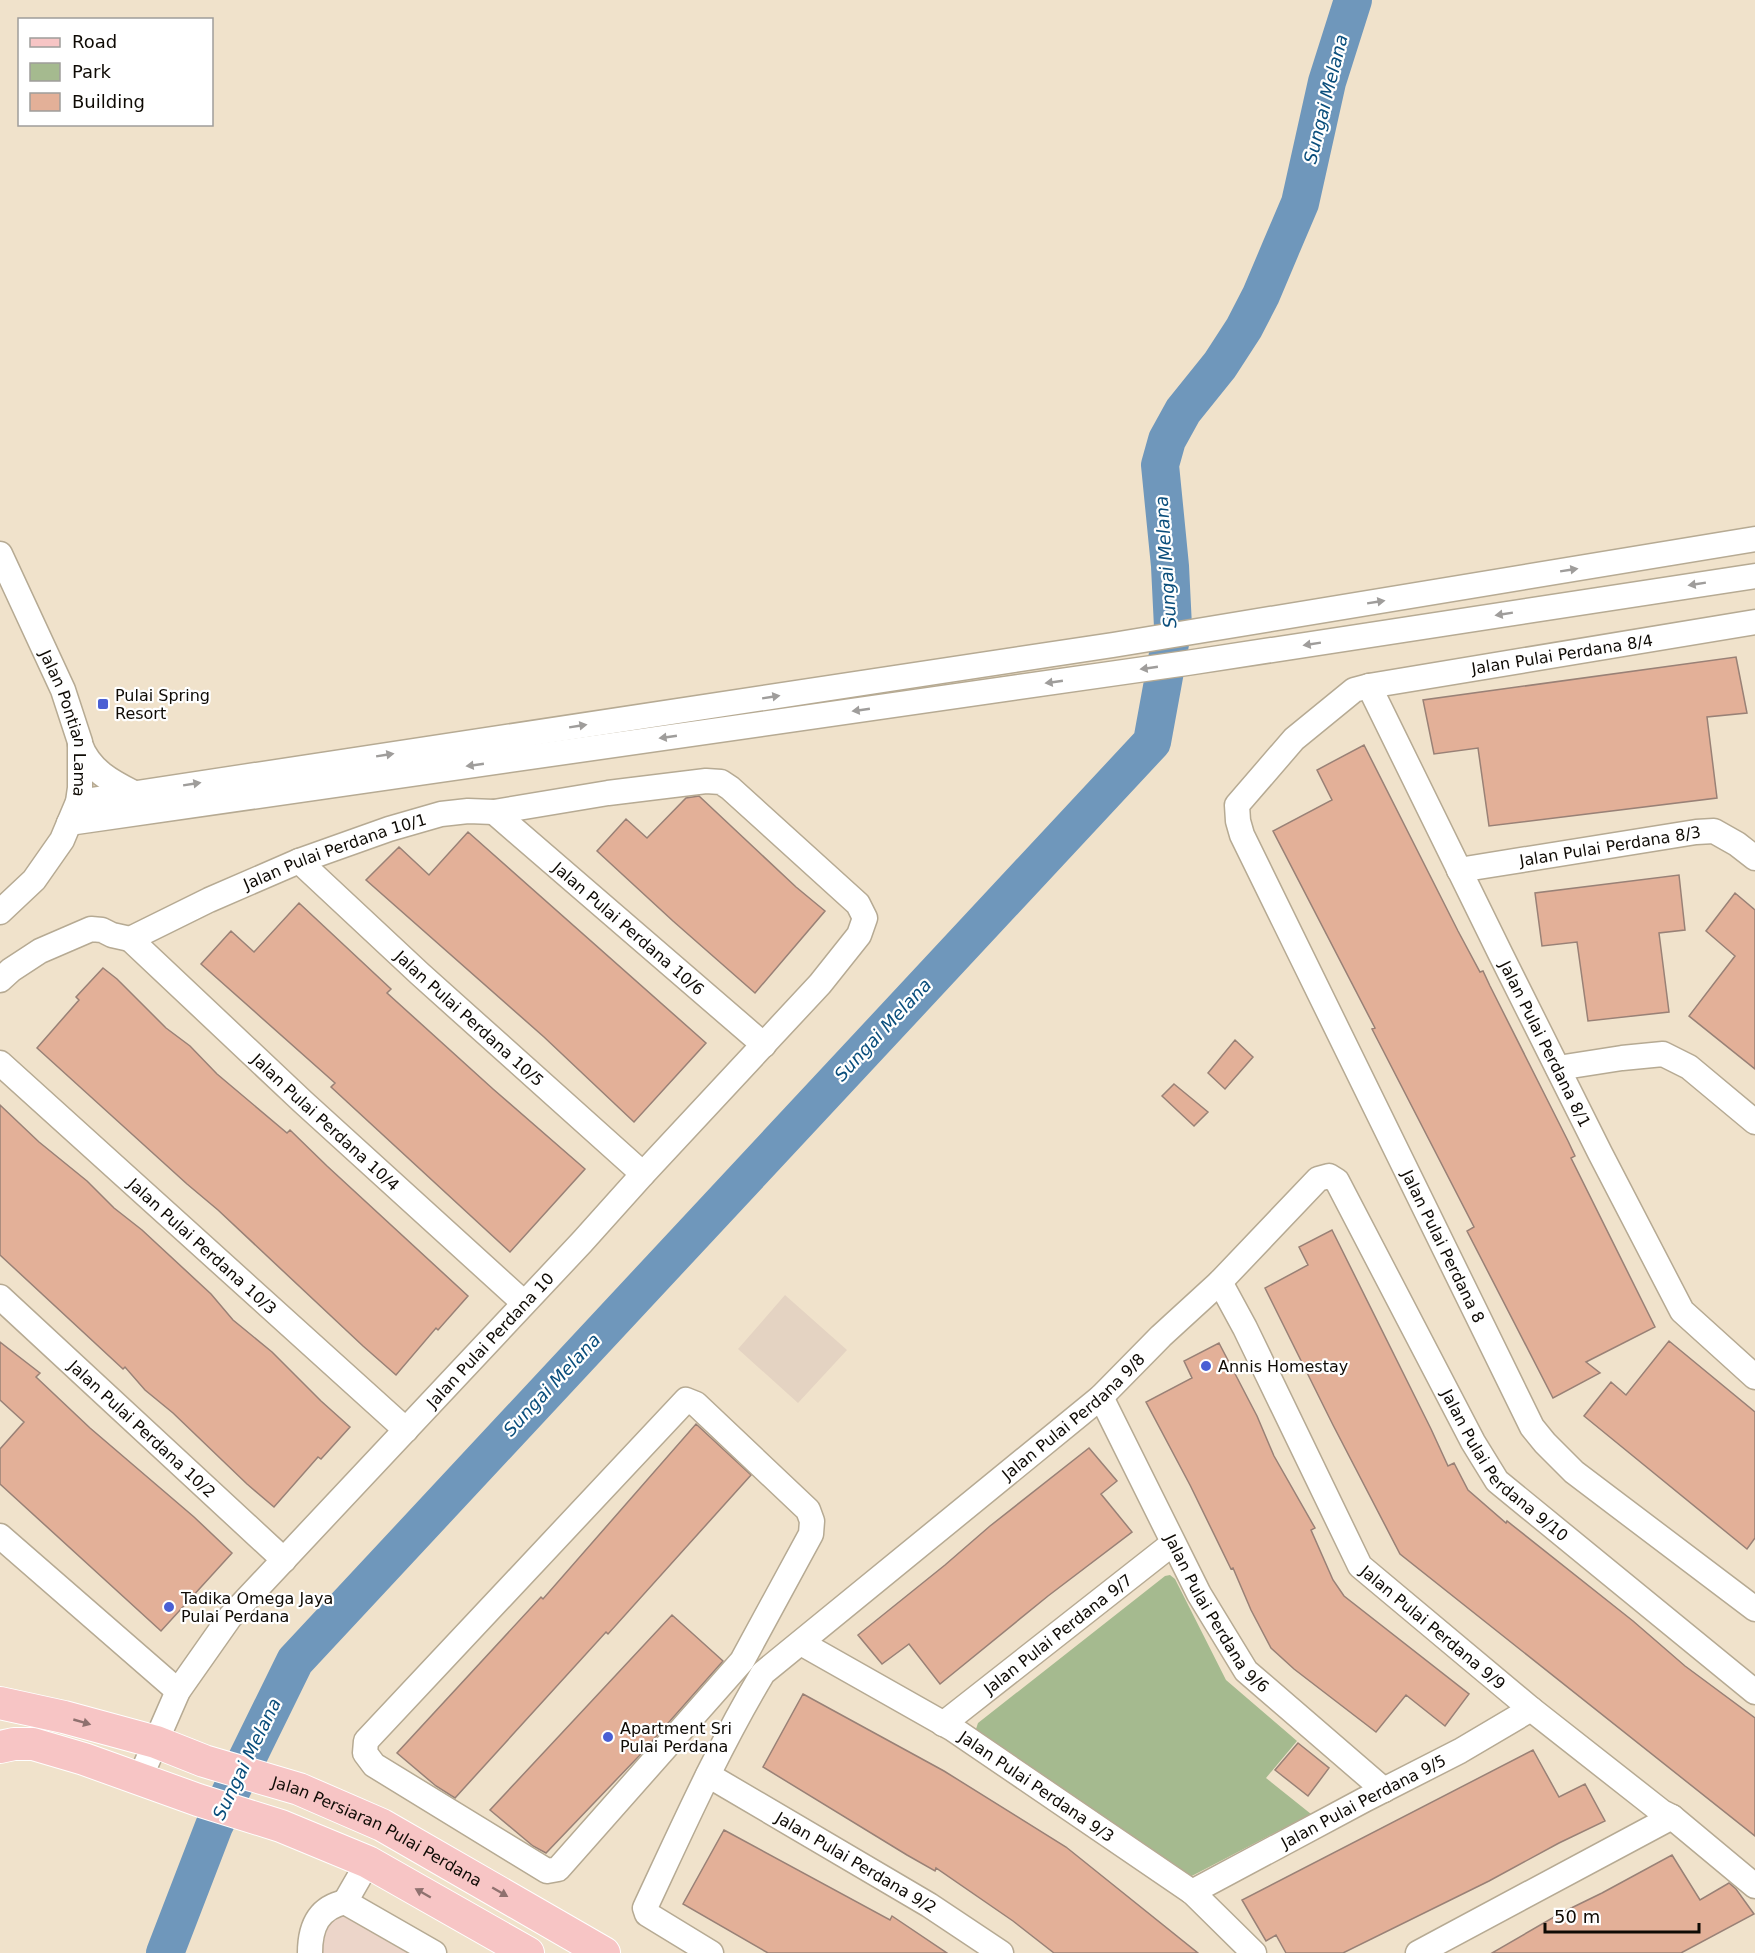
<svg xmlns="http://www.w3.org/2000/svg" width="1755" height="1953" font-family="'DejaVu Sans',sans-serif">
<rect width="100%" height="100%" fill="#f0e2cb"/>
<!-- commercial -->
<path fill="#ecd5c9" d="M341,1892L448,1953H317L322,1928Z"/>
<!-- industrial -->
<path fill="#e4d3c2" d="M785,1295L847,1350L798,1403L738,1349Z"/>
<!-- green -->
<path fill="#a5ba8f" d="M1170,1575L1175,1579L1226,1680L1297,1741L1266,1778L1311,1814L1184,1880L978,1733L976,1729L978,1723L1165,1576Z"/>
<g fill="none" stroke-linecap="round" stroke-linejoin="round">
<!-- river -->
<path stroke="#6f97bb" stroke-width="38" d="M165,1953L214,1826L295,1661L1152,742L1173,627L1170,566L1160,465L1167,440L1183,411L1220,365L1244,328L1261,295L1280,250L1300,203L1327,82L1353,0"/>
</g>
<!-- building -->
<path fill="#e3b098" stroke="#998176" stroke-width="1.5" d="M1736,657L1747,713L1707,717L1717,798L1489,826L1478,748L1434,754L1423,700Z
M1364,745L1458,931L1480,972L1483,971L1490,986L1568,1141L1575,1156L1571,1158L1655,1327L1586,1362L1600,1373L1553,1398L1467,1231L1474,1227L1372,1029L1375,1028L1273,831L1332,800L1317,770Z
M699,796L796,887L825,911L755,993L673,921L597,851L626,819L647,838L686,798Z
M468,832L706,1043L634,1122L544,1037L366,880L399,847L429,875Z
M1679,875L1685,930L1659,933L1669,1012L1588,1021L1577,942L1542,946L1535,893Z
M1735,893L1755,910V1069L1689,1016L1735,956L1706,931Z
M299,903L391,989L387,993L493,1089L585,1169L510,1252L331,1087L335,1083L201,964L231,931L254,952Z
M103,968L117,979L166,1028L190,1046L217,1074L287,1133L290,1130L327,1166L468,1296L438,1330L436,1328L396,1375L363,1346L218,1210L187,1184L37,1048L79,1000L76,997Z
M1235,1040L1253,1057L1225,1089L1208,1073Z
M1174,1084L1208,1112L1194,1126L1162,1096Z
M0,1105L39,1142L87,1181L114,1208L142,1230L211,1294L233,1320L272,1352L321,1401L350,1427L321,1459L318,1457L274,1507L247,1484L173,1413L145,1390L125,1367L123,1369L0,1255Z
M1332,1230L1431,1429L1448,1466L1454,1463L1468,1490L1506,1523L1507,1521L1633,1621L1685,1666L1755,1718V1836L1400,1554L1333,1425L1265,1288L1308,1265L1299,1247Z
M1669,1341L1755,1412V1538L1747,1549L1584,1416L1611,1382L1626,1395Z
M0,1342L40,1373L36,1377L90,1428L194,1517L232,1553L161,1631L0,1484V1449L24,1422L0,1400Z
M1219,1343L1257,1416L1274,1456L1315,1528L1311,1530L1333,1580L1344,1596L1469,1694L1445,1726L1406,1695L1376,1732L1294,1669L1271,1648L1251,1610L1233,1568L1231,1569L1190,1485L1146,1402L1192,1378L1184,1361Z
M696,1424L751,1475L608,1634L606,1632L455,1798L436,1786L397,1753L541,1597L543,1599Z
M1089,1448L1117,1481L1101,1494L1132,1532L1048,1596L940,1684L909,1644L882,1664L858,1635L945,1565L990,1526Z
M672,1615L723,1661L639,1756L546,1853L533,1846L490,1810Z
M803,1694L944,1771L1066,1847L1198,1953H1054L1013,1921L936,1868L935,1871L907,1855L763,1767Z
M1298,1743L1329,1768L1308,1796L1275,1770Z
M1533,1750L1559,1797L1585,1784L1605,1821L1559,1843L1489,1881L1343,1953H1286L1276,1935L1266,1941L1242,1900Z
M724,1830L890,1920L892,1916L947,1953H768L683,1904Z
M1672,1855L1700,1900L1729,1883L1736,1889L1754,1914L1681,1953H1492L1561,1913L1602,1893Z"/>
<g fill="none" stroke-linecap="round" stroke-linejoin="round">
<defs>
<g id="minor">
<path id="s1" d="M0,554L63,690L80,742V788L78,802L62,840L34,880L0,912"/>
<path id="s2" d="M1755,622L1369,686L1354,690L1294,739L1237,805L1238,821L1242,835L1532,1427L1545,1443L1574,1472L1755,1609"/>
<path id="s3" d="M1369,686L1501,955L1600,1153L1682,1311L1755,1377"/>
<path d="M80,744C89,770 112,782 134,793"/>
<path d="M78,802L1113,645L1755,539"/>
<path id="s4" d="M494,812L764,1045"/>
<path d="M69,823L1187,663L1755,576"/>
<path id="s5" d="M299,861L420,974L643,1174"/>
<path id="s6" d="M1459,870L1696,832L1714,831L1737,844L1755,858"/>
<path id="s7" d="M130,939L303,1102L524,1303"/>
<path id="s8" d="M0,980L11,970L40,951L91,929L102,930L112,935L130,939L209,900L299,861L389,829L441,814L468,811L494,812L608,793L706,781L721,782L730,788L858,904L865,918L859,935L820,984L643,1174L582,1242L230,1617L178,1691L140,1778"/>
<path id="s9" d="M0,1063L406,1430"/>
<path d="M1558,1068L1622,1058L1663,1054L1689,1067L1755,1122"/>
<path id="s10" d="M1220,1282L1245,1328L1360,1566L1531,1709L1662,1812L1672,1817L1755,1886"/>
<path id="s11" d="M0,1297L284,1560"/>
<path id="s12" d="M1101,1397L1199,1594L1246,1671L1384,1790"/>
<path d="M686,1400L696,1404L808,1510L812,1521L811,1534L742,1661L558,1869L547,1871L374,1765L365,1753L366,1741Z"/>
<path d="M0,1536L178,1691"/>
<path id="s13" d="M801,1643L953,1729L1192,1892L1254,1953"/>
<path id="s14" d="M943,1724L1172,1544"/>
<path id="s15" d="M708,1775L929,1905L1001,1953"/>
<path id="s16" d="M1192,1892L1364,1800L1460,1751L1531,1709"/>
<path d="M345,1902L434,1953"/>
<path d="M345,1902L368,1862"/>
<path d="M310,1953C310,1927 318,1908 345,1902"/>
<path id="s17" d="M711,1953L652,1917L647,1914L645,1908C682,1829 718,1748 763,1673L1101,1397L1161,1336L1220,1282L1318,1179L1329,1176L1337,1181L1473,1442L1497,1481L1755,1692"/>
<path d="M1418,1953L1672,1817"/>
</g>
<g id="major">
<path id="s18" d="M0,1703L64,1717L156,1742L204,1761L299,1789L382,1825L604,1953"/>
<path d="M0,1747L14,1744H33L84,1759L198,1800L281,1826L368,1862L528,1953"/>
</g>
</defs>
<!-- minor casing -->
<use href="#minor" stroke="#b6aa93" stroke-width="27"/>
<!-- major casing -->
<use href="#major" stroke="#fff" stroke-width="34"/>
<!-- minor -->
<use href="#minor" stroke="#fff" stroke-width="24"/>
<!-- major -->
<use href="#major" stroke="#f7c5c5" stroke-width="32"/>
</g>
<!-- one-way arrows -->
<defs><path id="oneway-solid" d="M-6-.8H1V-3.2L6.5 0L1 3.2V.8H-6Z" transform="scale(1.5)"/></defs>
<g fill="#9f9d9b">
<use href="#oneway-solid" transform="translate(1569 570) rotate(-9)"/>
<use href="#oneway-solid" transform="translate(1697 584) rotate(171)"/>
<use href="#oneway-solid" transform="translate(1376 602) rotate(-9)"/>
<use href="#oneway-solid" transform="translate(1504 614) rotate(171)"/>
<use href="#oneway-solid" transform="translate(1312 644) rotate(171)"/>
<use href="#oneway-solid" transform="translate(1149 668) rotate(172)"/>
<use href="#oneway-solid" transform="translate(1054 682) rotate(172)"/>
<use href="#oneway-solid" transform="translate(771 697) rotate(-9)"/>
<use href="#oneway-solid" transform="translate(861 710) rotate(172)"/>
<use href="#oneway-solid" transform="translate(578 726) rotate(-9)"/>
<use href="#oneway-solid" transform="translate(668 737) rotate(172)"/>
<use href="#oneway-solid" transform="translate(385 755) rotate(-9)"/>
<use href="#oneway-solid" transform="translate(475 765) rotate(172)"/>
<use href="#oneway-solid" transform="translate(192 784) rotate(-9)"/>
</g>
<g fill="#8f716f">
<use href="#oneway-solid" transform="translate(82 1722) rotate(16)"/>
<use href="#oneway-solid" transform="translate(500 1892) rotate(30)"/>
<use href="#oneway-solid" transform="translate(423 1893) rotate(-150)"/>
</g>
<!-- markers -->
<g fill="#4a5fd4" stroke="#fff" stroke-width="2">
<rect x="97" y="698" width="12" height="12" rx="3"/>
<circle cx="1206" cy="1366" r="6"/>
<circle cx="169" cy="1607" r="6"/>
<circle cx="608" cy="1737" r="6"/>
</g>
<g text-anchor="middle" stroke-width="4.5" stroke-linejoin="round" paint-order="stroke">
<!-- street labels -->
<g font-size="16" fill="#0f0b05" stroke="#fff">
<text transform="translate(1562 654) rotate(-9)" y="6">Jalan Pulai Perdana 8/4</text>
<text dy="6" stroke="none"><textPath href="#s1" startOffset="183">Jalan Pontian Lama</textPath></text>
<text dy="6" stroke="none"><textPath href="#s6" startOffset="153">Jalan Pulai Perdana 8/3</textPath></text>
<text dy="6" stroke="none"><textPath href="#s8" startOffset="369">Jalan Pulai Perdana 10/1</textPath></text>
<text dy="6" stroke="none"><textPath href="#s4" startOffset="178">Jalan Pulai Perdana 10/6</textPath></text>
<text dy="6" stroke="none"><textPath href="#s5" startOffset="232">Jalan Pulai Perdana 10/5</textPath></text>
<text dy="6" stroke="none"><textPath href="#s3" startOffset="399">Jalan Pulai Perdana 8/1</textPath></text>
<text dy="6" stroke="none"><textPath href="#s7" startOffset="268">Jalan Pulai Perdana 10/4</textPath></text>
<text dy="6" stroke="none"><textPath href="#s9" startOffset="273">Jalan Pulai Perdana 10/3</textPath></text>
<text dy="6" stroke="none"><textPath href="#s2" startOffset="1060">Jalan Pulai Perdana 8</textPath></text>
<text transform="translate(490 1340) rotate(-47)" y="6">Jalan Pulai Perdana 10</text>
<text dy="6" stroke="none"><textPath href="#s17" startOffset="747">Jalan Pulai Perdana 9/8</textPath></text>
<text dy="6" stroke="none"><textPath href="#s11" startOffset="194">Jalan Pulai Perdana 10/2</textPath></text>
<text dy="6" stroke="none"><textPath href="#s17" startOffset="1442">Jalan Pulai Perdana 9/10</textPath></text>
<text dy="6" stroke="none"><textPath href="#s12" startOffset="246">Jalan Pulai Perdana 9/6</textPath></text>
<text dy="6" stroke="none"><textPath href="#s10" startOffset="412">Jalan Pulai Perdana 9/9</textPath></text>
<text dy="6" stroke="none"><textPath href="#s14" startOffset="146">Jalan Pulai Perdana 9/7</textPath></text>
<text dy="6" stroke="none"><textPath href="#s13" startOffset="276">Jalan Pulai Perdana 9/3</textPath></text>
<text dy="6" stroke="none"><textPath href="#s16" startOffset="194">Jalan Pulai Perdana 9/5</textPath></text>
<text dy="6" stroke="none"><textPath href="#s18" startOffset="400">Jalan Persiaran Pulai Perdana</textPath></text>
<text dy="6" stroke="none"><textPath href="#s15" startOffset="172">Jalan Pulai Perdana 9/2</textPath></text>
</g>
<!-- poi labels -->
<g font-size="16" fill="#0f0b05" stroke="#fff" text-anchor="start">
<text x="115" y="701">Pulai Spring<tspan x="115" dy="18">Resort</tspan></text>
<text x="1218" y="1372">Annis Homestay</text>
<text x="181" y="1604">Tadika Omega Jaya<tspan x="181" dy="18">Pulai Perdana</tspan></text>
<text x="620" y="1734">Apartment Sri<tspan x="620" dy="18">Pulai Perdana</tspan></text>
</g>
<!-- water labels -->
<g font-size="18" font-style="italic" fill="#0a4e7c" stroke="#fff">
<text transform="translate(1326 99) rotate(-76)" y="6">Sungai Melana</text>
<text transform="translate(1166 562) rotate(-94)" y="6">Sungai Melana</text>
<text transform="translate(883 1030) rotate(-47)" y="6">Sungai Melana</text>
<text transform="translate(552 1385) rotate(-47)" y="6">Sungai Melana</text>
<text transform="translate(247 1759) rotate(-64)" y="6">Sungai Melana</text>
</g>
</g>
<!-- legend -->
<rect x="18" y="18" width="195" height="108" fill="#ffffff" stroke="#9f9d9b" stroke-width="1.5"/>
<rect x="30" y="38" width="30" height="9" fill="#f7c5c5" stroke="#9f9d9b" stroke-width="1.5"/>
<text x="72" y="48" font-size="18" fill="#0f0b05">Road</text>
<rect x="30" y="63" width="30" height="18" fill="#a5ba8f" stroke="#9f9d9b" stroke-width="1.5"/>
<text x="72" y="78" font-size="18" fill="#0f0b05">Park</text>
<rect x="30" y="93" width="30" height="18" fill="#e3b098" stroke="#9f9d9b" stroke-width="1.5"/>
<text x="72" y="108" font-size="18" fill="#0f0b05">Building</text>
<!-- scale -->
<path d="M1545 1923v9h154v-9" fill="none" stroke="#0f0b05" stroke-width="3"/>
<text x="1554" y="1923" font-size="18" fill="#0f0b05" stroke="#ffffff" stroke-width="4.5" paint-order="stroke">50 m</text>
</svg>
